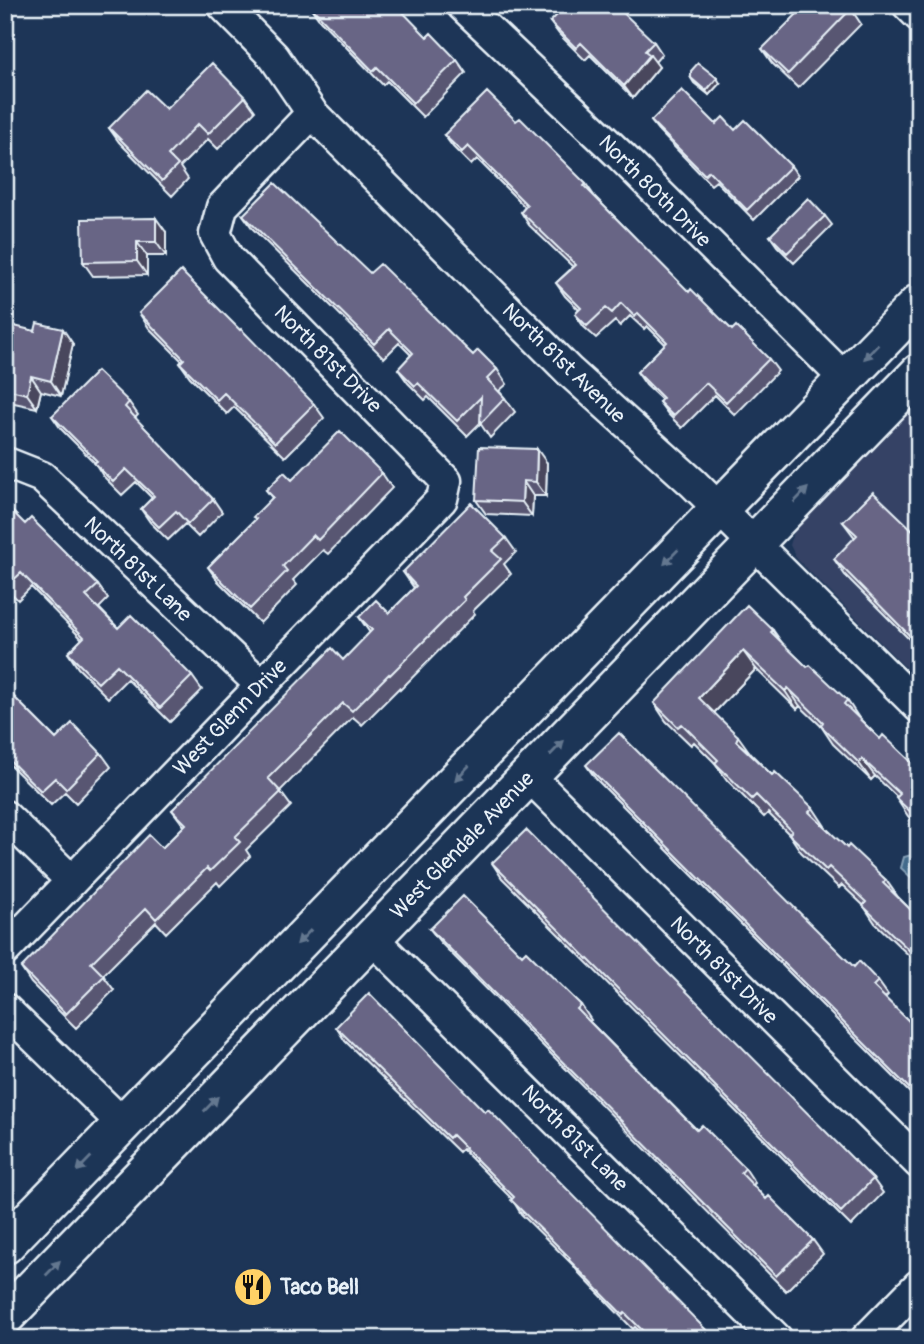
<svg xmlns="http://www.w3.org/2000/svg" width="924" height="1344" font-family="Pangolin,sans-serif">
<rect width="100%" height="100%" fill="#1d3557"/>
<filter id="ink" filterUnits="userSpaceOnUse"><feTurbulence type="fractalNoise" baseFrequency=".0143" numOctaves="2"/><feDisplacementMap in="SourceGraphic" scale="14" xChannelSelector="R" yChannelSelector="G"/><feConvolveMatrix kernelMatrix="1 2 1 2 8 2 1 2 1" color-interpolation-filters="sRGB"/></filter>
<g filter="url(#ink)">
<!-- built -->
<path fill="#344365" d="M919,401V681L797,559L790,545L795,529Z"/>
<!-- water -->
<path fill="#436a8b" stroke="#85a0b7" stroke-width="2" d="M915,854L919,857V885L901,868L904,857Z"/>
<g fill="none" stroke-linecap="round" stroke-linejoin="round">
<defs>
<path id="minor" d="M223,5L274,57L312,113L570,372L693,483L919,707
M462,5L622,157L845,379
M908,5L919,16
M5,469L9,464L42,477L261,685
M529,776L919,1163
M5,816L72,881
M372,938L777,1339
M5,950L442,499L446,481L228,258L215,234L222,207L312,113
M5,1009L123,1124
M866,1339L919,1285"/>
<path id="major" d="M5,1245L919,303
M5,1317L919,373"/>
</defs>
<!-- minor casing -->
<use href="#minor" stroke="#e8f1f8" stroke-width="35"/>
<!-- major casing -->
<use href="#major" stroke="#e8f1f8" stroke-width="42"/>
<!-- minor -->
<use href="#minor" stroke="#1d3557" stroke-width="30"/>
<!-- major -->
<use href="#major" stroke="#1d3557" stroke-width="37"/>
</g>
<!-- wall -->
<path fill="#595772" stroke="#e8f1f8" stroke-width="2" d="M309,5L427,37L457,60L466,73L423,117L387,81L383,85L318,18Z
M761,5H773L767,11Z
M851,9L861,24L798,88L772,63L762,49Z
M550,22L654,42L662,54L655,62L659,67L633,98L590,55L585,60L559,34Z
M691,78L720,83L709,95L694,83Z
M245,97L255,111L218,149L208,139L180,167L188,179L172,196L119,142L109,128L166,109Z
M516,121L586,184L595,197L689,292L732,330L769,359L778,371L735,415L715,395L682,428L668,414L659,402L662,400L646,385L637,372L665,344L647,326L644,329L630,316L620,326L615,321L596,338L584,327L575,314L579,310L565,296L556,283L573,267L529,225L521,212L525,207L477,159L471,165L453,147L444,135Z
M651,121L716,124L735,130L791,166L798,176L754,220L716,181L711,185L658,130Z
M243,215L370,273L473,355L497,369L507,384L499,391L505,398L515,412L490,438L480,423L467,436L428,397L425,400L408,383L398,369L411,355L399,343L384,358L253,229Z
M825,216L832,225L794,263L777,246L770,236Z
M166,232V256H147V275L93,276L83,262Z
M139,313L314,404L324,418L285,457L234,407L227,414L190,377L180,363L182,361L149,328Z
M73,344L61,396L41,391L37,408L5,401V346Z
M129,402L138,415L135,418L213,499L222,512L198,537L185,524L168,540L150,522L141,509L152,498L136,482L122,495L103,476L95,463L61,429L52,416Z
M547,463L546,496H533L532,516L486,514L476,500Z
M382,473L392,488L328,554L323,550L293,580L297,585L260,623L218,581L208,567L255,520L272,498L266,490L292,480Z
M5,513L25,524L98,585L108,599L99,608L118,628L192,676L202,690L170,722L127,679L108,698L78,668L68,653L82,639L31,587L18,600L5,587Z
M843,522L919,536V649L845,575L834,559L855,538Z
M506,538L516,552L504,564L511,574L473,611L475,614L400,690L399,688L362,725L353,717L280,791L291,806L246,850L250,856L220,886L217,882L166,933L156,922L103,975L114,990L76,1028L31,983L21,968L162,848L184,826L172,810L343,660L370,633L359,617L389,613L414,588L403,572Z
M773,630L783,644L807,667L847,700L859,718L880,739L919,769V826L908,816L896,798L897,797L875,776L871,780L833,744L821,726L800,706L797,709L756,669L714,713L751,754L772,775L813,808L825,826L824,827L847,848L886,880L898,897L912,911L919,904V965L875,923L863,905L842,885L839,888L801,852L789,834L768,813L764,817L727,780L715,763L694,742L691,745L666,721L654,703Z
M5,688L56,739L101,753L111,767L76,803L65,792L51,805L5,760Z
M586,765L854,967L878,981L888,995L885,998L919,1031V1102L596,779Z
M492,863L873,1179L883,1193L851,1226L502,878Z
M430,929L522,955L581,1005L591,1020L589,1021L697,1130L745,1168L755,1183L753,1185L766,1199L813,1240L823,1254L786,1291L441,943Z
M336,1027L485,1112L715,1339H647L635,1327L633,1329L579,1273L573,1265L521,1214L512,1199L462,1149L459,1152L345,1041Z"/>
<!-- shaded-wall -->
<path fill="#49475d" stroke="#e8f1f8" stroke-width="2" d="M650,55L659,67L633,98L624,86Z
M717,78L720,83L709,95L706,91Z
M156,218L166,232V256L156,242Z
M137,242L147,256V275L137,261Z
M63,329L73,344L61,396L51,381Z
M31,376L41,391L37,408L27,394Z
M537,449L547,463L546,496L536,482Z
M523,481L533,496L532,516L522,502Z
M743,651L756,669L711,716L699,698Z
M788,688L800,706L797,709L785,691Z
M738,736L751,754L736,741Z
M862,759L875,776L871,780L859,763Z"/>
<!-- building -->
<path fill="#686585" stroke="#e8f1f8" stroke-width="2" d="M309,5H396L427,37L431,33L457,60L413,103L377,67L373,71Z
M567,5H615L654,42L645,51L650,55L624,86L581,43L576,48L550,22Z
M806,5H847L851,9L788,74L762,49Z
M212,63L245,97L208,134L198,124L168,155L178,165L162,181L109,128L146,90L166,109Z
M698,63L717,78L706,91L691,78V71Z
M682,90L716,124L723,117L735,130L745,120L791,166L747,210L709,171L705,175L651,121Z
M487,92L516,121L520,118L586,184L584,186L689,292L691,289L732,330L736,326L769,359L726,402L706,383L673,416L659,402L663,398L637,372L667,342L638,313L635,317L621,303L612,313L606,308L587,326L575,314L581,308L556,283L576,265L521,212L527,205L468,146L462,152L444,135Z
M275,183L370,273L380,264L473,355L478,350L497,369L487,379L505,398L480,424L481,397L457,421L418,383L415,386L398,369L413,353L389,329L374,344L243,215Z
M808,198L825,216L787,253L770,236Z
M156,218V242H137V261L83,262L82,219Z
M181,271L240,330L241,329L314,404L275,443L224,393L217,400L180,363L184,359L139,313Z
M37,323L63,329L51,381L31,376L27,394L5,389V346L10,325L35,331Z
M97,371L129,402L125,407L213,499L188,524L176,511L159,527L141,509L154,496L126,469L113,482L94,463L97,461L52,416Z
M919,419V434L911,427Z
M340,431L382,473L318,540L313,535L283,566L287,571L250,609L208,567L256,519L253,517L273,497L266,490L284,472L292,480Z
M479,447L537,449L536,482L523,481L522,502L476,500Z
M873,492L919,536V645L834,559L857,535L843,522Z
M471,503L506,538L492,551L501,559L463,597L465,600L390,675L389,674L352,711L343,703L268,778L281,792L235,837L240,842L210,871L207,868L156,919L146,908L91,963L104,976L66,1014L21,968L149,835L162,848L186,824L172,810L332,648L343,660L372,630L359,617L376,600L389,613L416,586L403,572Z
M10,509L25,524L31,518L98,585L86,596L118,628L131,615L192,676L160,708L117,665L98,683L68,653L84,637L21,573L8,585L5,582V513Z
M747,605L773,630L771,632L807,667L810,665L847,700L844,704L880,739L883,735L919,769L918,775L919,776V820L896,798L900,794L862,759L859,763L821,726L823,722L788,688L785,691L743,651L699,698L738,736L736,741L772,775L775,772L813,808L809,812L847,848L849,845L886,880L883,883L912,911L919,904V946L912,953L863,906L866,902L829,867L826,870L789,834L792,831L756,795L752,799L715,763L718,760L682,724L678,727L654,703Z
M5,688L56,739L72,723L101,753L66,789L55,778L41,791L5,756Z
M619,733L854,967L859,961L878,981L873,986L919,1031V1098L586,765Z
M526,830L873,1179L841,1212L492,863Z
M463,896L522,955L526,951L581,1005L577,1009L635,1068L697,1130L702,1125L745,1168L741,1173L766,1199L769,1196L813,1240L776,1276L430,929Z
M369,993L485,1112L488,1109L715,1339H651L625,1313L623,1315L569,1260L570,1258L511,1200L514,1197L452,1135L449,1138L336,1027Z"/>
<!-- one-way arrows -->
<defs><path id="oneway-solid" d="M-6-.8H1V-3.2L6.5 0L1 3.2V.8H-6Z" transform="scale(1.75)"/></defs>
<g fill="#64778f">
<use href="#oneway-solid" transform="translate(871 352) rotate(134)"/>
<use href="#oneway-solid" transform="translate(801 495) rotate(-46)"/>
<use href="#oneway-solid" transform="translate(671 557) rotate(134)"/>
<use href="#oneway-solid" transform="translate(557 748) rotate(-46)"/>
<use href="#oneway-solid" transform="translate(462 773) rotate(134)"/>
<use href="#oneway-solid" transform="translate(304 937) rotate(134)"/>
<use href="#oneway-solid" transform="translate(211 1104) rotate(-46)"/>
<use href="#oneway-solid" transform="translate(84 1164) rotate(134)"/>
<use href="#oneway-solid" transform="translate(53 1268) rotate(-46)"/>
</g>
</g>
<!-- icons -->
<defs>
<symbol id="restaurant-disc" viewBox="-11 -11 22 22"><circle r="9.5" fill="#ffd166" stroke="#1d3557"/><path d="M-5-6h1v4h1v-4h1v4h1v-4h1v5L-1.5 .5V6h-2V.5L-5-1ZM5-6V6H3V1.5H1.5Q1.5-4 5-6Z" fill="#111"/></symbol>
</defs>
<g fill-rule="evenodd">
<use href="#restaurant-disc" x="231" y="1265" width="44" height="44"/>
</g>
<g text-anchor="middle" stroke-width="5" stroke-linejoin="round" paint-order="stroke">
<!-- street labels -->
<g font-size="21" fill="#e8f1f8" stroke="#1d3557">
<text transform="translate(655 191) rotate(45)" y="7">North 80th Drive</text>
<text transform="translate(328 359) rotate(45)" y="7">North 81st Drive</text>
<text transform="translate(564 363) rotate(44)" y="7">North 81st Avenue</text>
<text transform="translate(138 569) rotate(44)" y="7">North 81st Lane</text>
<text transform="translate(230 717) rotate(-46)" y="7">West Glenn Drive</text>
<text transform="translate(462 845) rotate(-46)" y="7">West Glendale Avenue</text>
<text transform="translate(724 970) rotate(45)" y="7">North 81st Drive</text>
<text transform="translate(575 1138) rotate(45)" y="7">North 81st Lane</text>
</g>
<!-- poi labels -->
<g font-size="21" font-weight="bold" fill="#e8f1f8" stroke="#1d3557" text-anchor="start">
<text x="280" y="1294">Taco Bell</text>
</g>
</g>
<!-- margin -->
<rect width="924" height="1344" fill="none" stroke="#1d3557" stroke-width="28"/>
<rect x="14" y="14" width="896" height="1316" fill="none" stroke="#e8f1f8" stroke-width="2.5" filter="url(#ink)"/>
</svg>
